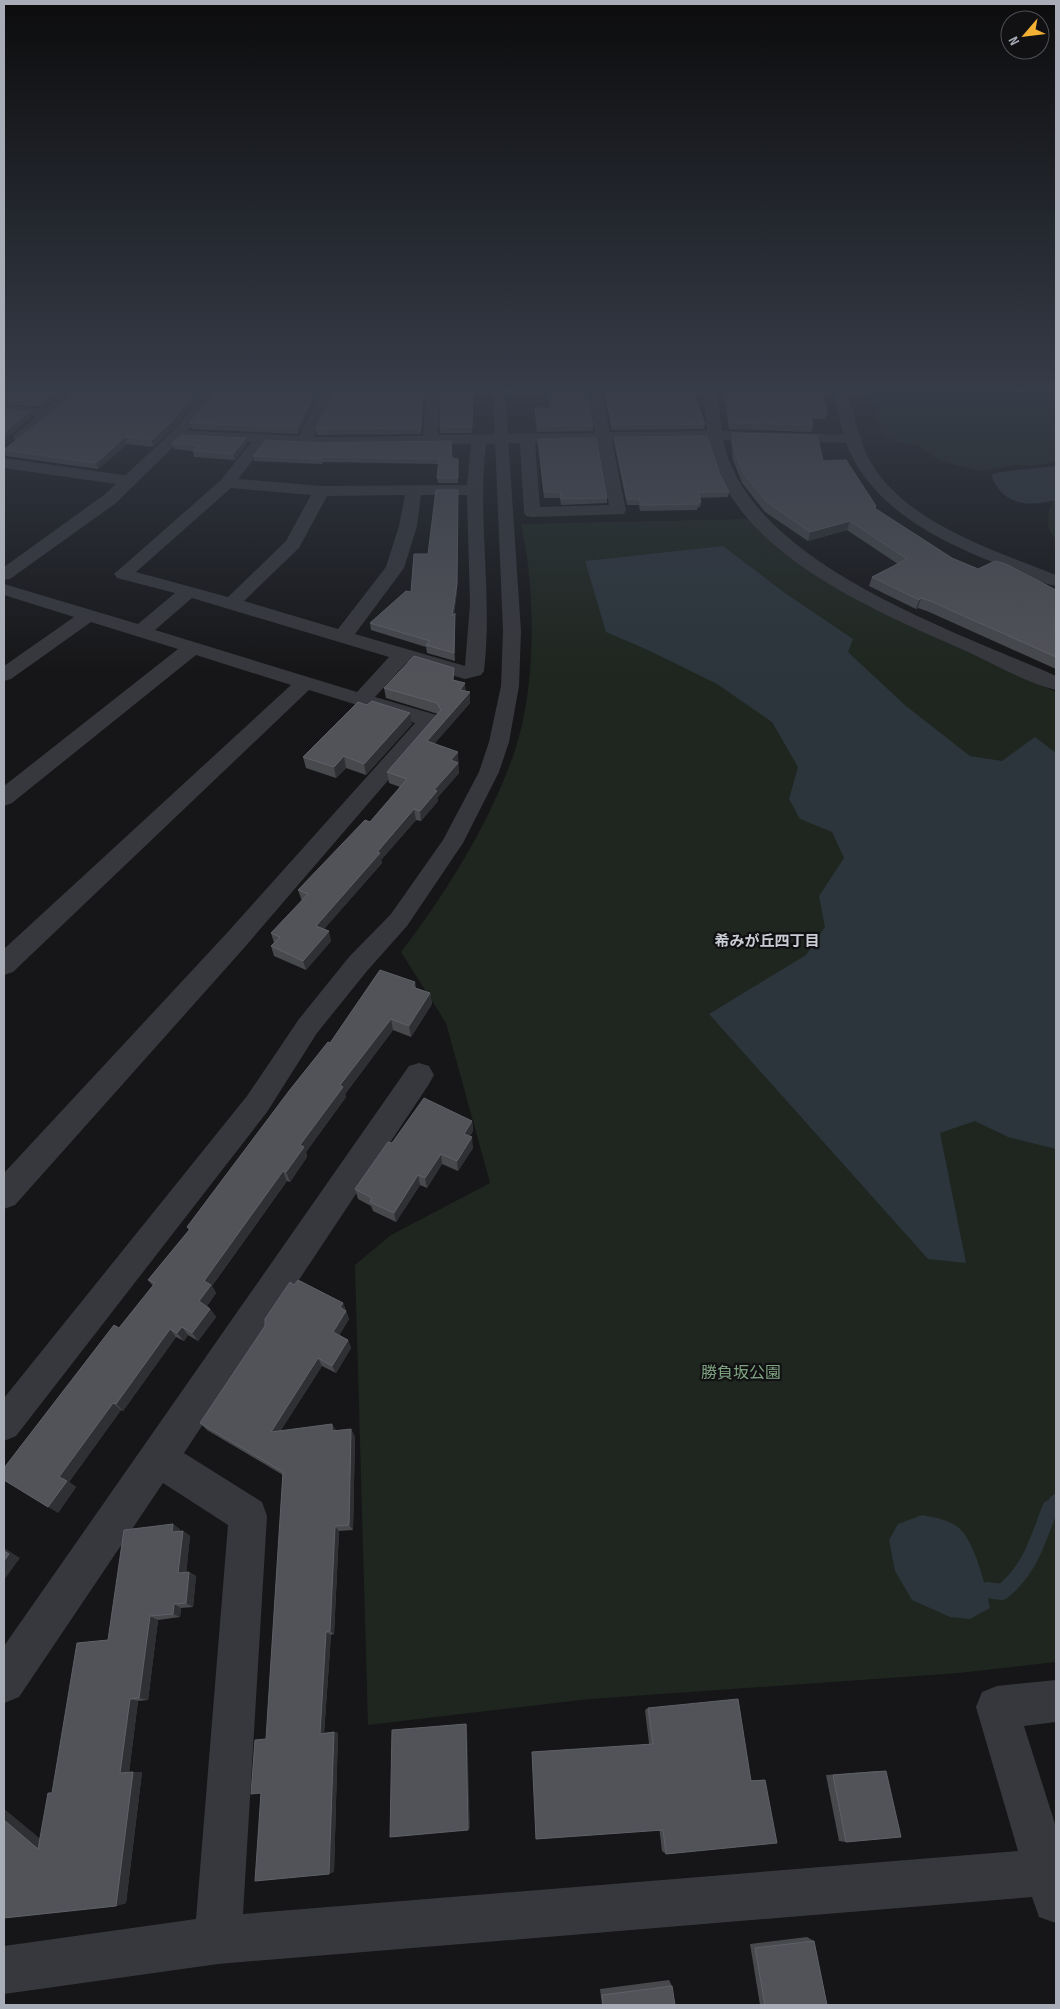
<svg xmlns="http://www.w3.org/2000/svg" width="1060" height="2009" font-family="'Sofia Sans Condensed','Noto Sans JP',sans-serif">
<rect width="100%" height="100%" fill="#161618"/>
<!-- green -->
<path fill="#1e261f" d="M867,392H1056V411L1053,412L1056,419V461L1037,466L1014,465L989,470H974L938,460L918,446L898,442L883,435Z
M1056,495V539C1042,525 1048,511 1056,495Z
M748,519L779,549L823,580L866,605L1056,692V1662L959,1673L590,1699L368,1725L355,1265L391,1235L490,1183L446,1023L401,952C446,893 488,826 513,756C537,689 536,592 521,524Z"/>
<!-- water -->
<path fill="#2c353c" d="M1056,466V500C1028,507 1003,506 991,475L1000,472Z
M723,546L785,593L853,639L848,652L906,706L970,756L1002,761L1035,737L1056,753V1149L1008,1137L975,1121L940,1133L966,1263L928,1259L709,1014L806,955L825,927L819,896L844,858L832,832L800,819L789,799L798,767L772,722L717,684L648,650L606,632L585,561Z
M922,1515C935,1518 948,1519 959,1528C975,1542 986,1587 990,1608L970,1619L950,1617L912,1600L895,1571L889,1540L898,1524Z"/>
<g fill="none" stroke-linecap="round" stroke-linejoin="round">
<!-- stream-far1 -->
<path stroke="#2c353c" stroke-width="12" d="M1049,1509L1056,1500"/>
<!-- stream -->
<path stroke="#2c353c" stroke-width="16" d="M987,1590L1002,1592C1030,1570 1038,1540 1050,1508"/>
<!-- pedestrian -->
<path fill="#37383d" fill-rule="evenodd" d="M493,392H505L521,631L519,686L509,742L499,772L463,843L407,926L367,971L317,1033L267,1112L16,1436L4,1441V1398L247,1096L299,1019L349,957L391,914L443,840L479,772L489,742L501,686L503,631Z"/>
<!-- minor -->
<path fill="#37383d" fill-rule="evenodd" d="M68,392H83L25,440H15L12,437L15,434L36,417L4,413V405L45,409Z
M321,392H335L314,437L423,436L426,392H440L438,435L595,433L588,392H602L610,432L707,431L703,392H717L722,431L859,435L862,438L854,443L723,440C749,563 954,630 1056,676V690C1029,684 992,663 966,651C874,610 729,552 708,440L612,441L626,510L624,514L532,517L526,516L524,512L520,443L486,444C477,519 493,595 484,671L481,675L465,679L407,662L375,697L437,715L440,720L244,948L15,1205L4,1209V1173L226,934L415,723L309,690L13,972L4,975V949L291,685L196,655L12,803L4,806V786L178,649L91,622L11,679L4,681V666L74,617L4,595V584L138,624L175,593L117,578L114,574L221,480L251,442L179,438L171,433L174,430L299,436ZM597,442L609,505L540,507L535,443ZM266,443L321,447L471,444L467,485L321,486L238,479ZM231,488L311,495L286,541L228,597L136,572ZM405,495L399,526L386,567L338,629L244,601L299,548L327,496ZM421,495H467L470,604L465,666L355,634L404,568L417,526ZM192,598L389,657L357,692L155,630Z
M4,458L130,476L138,481L130,486L4,468Z
M419,1063L429,1066L434,1075L429,1084L184,1453L262,1502L267,1516L243,1914L1018,1851L976,1707L982,1692L997,1686L1056,1680V1722L1024,1726L1056,1827V1923L1039,1917L1032,1897L218,1964L4,1994V1946L196,1919L228,1525L163,1483L19,1697L4,1703V1646L409,1066Z"/>
<!-- tertiary -->
<path fill="#37383d" fill-rule="evenodd" d="M204,392H218L184,436L116,503L10,579L4,580V567L104,495L174,430Z
M833,392H847C854,415 859,440 870,461C904,522 995,551 1056,575V586C1040,583 1025,575 1010,569C953,547 889,519 856,464C843,443 840,416 833,392Z"/>
</g>
<!-- wall -->
<path fill="#47494d" d="M4,392H65L44,407L4,404Z
M77,392H197L198,397L173,429L153,447L127,444L98,469L6,456L4,450Z
M319,392L298,434L192,429L190,423L244,393Z
M424,392L421,434L317,435L316,429Z
M473,392L472,433H440V427Z
M547,392H587L593,426V431L537,432L535,408H551Z
M604,392H693L705,424L704,429L612,430Z
M724,392H822L827,413L826,419H811L813,425L812,432L729,429Z
M732,433L823,461L876,506V509L952,558L978,569L1056,590V669L927,611L918,608L916,609L869,586L872,577L898,564L847,530L808,541L765,512L742,483L733,460L731,442Z
M615,437L720,475L729,492L728,497L700,498L701,502L700,507H698L697,510L640,511L639,505H627L614,443Z
M246,438L247,444L235,460L194,457L193,451L174,449L172,443Z
M538,439L607,498V503L561,505L560,498H544Z
M253,456L458,459V483H438L437,478L439,464L323,462L322,464L254,461Z
M458,497L457,591L454,614L455,613V661L427,653L426,647L371,630L370,623L411,592L428,554Z
M454,680L466,691L470,703L434,744L459,762L458,763L459,773L438,797V801L421,821L416,820L381,860L382,863L324,929L331,941L306,970L274,956L271,946L274,943L271,933L302,901L298,890L370,822L400,787L389,783L387,772L438,714L386,698L384,688Z
M367,705L412,724L366,775L346,768L336,778L306,768L303,757Z
M415,982L416,988L430,993L432,1004L411,1037L393,1030L345,1094L346,1097L306,1152L307,1157L290,1182L287,1181L212,1286L216,1293L207,1306L210,1309L216,1317L198,1341L188,1335L184,1341L176,1337L123,1411L121,1410L69,1482L76,1487L58,1513L119,1328L153,1286L148,1280L189,1230L187,1227L330,1043Z
M472,1121L473,1131L470,1136L473,1148L458,1171L442,1164L427,1188L420,1185L396,1222L373,1211L371,1206L358,1199L355,1189L392,1143Z
M294,1285L343,1303L349,1319L339,1335L348,1340L351,1348L336,1373L322,1366L281,1430L336,1431L355,1436L353,1530L339,1531L334,1634L331,1635L324,1733L334,1732L338,1733L334,1872L283,1475L207,1430L200,1423Z
M180,1529V1531H183L190,1536L186,1572H189L196,1576L193,1607L181,1608L180,1617L158,1620L148,1700L138,1701L129,1772H142L126,1903L116,1906L4,1918V1809L40,1839L52,1793L108,1640Z
M648,1708L751,1780H765L666,1854L662,1851L645,1710Z
M878,1771H886L846,1842L839,1841L826,1775Z
M807,1937L814,1941L827,2005H760L750,1944Z
M669,1980L672,1986L675,2005H602L600,1989Z"/>
<!-- shaded-wall -->
<path fill="#2f3033" d="M55,392H65L44,407L42,401Z
M196,392H197L198,397L173,429L153,447L152,440Z
M315,392H319L298,434L297,428Z
M423,392H425H424L421,434V428Z
M29,412L31,418L4,441V433Z
M125,437L127,444L98,469L96,463Z
M246,438L247,444L235,460L233,454Z
M458,490L457,591L453,624L452,616Z
M850,521L847,530L808,541L810,532Z
M921,598L918,608L916,609L919,600Z
M455,613V661L454,653Z
M465,683L466,693L460,690Z
M470,692V703L428,751L427,741Z
M410,713L412,724L366,775L364,764Z
M458,752L459,773L438,797V801L421,821L420,811L434,790L451,760Z
M344,756L346,768L336,778L334,767Z
M414,809L416,820L381,860L382,863L318,936L316,926Z
M329,931L331,941L306,970L303,961Z
M430,993L432,1004L411,1037L409,1026Z
M391,1019L393,1030L345,1094L346,1097L306,1152L307,1157L290,1182L286,1172L300,1145L340,1085Z
M472,1121L473,1131L465,1144L464,1134Z
M472,1137L473,1148L458,1171L457,1161Z
M441,1154L442,1164L427,1188L425,1178Z
M283,1171L287,1181L212,1286L216,1293L204,1310L199,1301L204,1281Z
M418,1175L420,1185L396,1222L394,1213Z
M343,1303L349,1319L337,1340L333,1332L340,1307Z
M210,1309L216,1317L198,1341L192,1333Z
M182,1327L188,1335L184,1341L177,1333Z
M170,1329L176,1337L123,1411L116,1404Z
M348,1340L351,1348L336,1373L332,1366Z
M318,1358L322,1366L276,1438L271,1432Z
M113,1403L121,1410L69,1482L76,1487L58,1513L48,1507L59,1477Z
M332,1424L336,1430V1438L332,1431Z
M351,1429L355,1436L353,1530L349,1525Z
M173,1524L180,1529L179,1537L172,1532Z
M335,1526L339,1531L334,1634L330,1631Z
M183,1531L190,1536L186,1577L178,1573Z
M4,1548L20,1558L4,1580Z
M189,1572L196,1576L193,1607L186,1603Z
M174,1604L181,1608L180,1617L173,1614Z
M150,1616L158,1620L148,1700L139,1698Z
M326,1632L331,1635L324,1735L320,1734Z
M130,1699L138,1701L129,1773H120Z
M466,1724L467,1725L470,1828L468,1830Z
M334,1732L338,1733L334,1872L329,1874Z
M133,1772H142L126,1903L116,1906Z
M4,1809L50,1847L38,1849L4,1820Z"/>
<!-- building -->
<path fill="#525359" stroke="#5f6168" d="M4,392H55L42,401L4,398Z
M77,392H196L171,422L152,440L125,437L96,463L4,450Z
M215,392L244,393L245,392H315L297,428L190,423Z
M334,392H423L421,428L316,429Z
M441,392H473L472,427H440Z
M549,392H587L593,426H537L535,408H553Z
M605,392H693L705,424L612,425Z
M726,392H822L827,413L810,412L813,425L730,423Z
M4,409L29,412L4,433Z
M732,433L817,435L823,461L846,460L876,506L873,507L952,558L978,569L995,561L1006,564L1056,590V657L930,601L921,598L919,600L872,577L907,559L850,521L810,532L767,502L744,474L735,452Z
M181,435L246,438L233,454L193,451L199,446L172,443Z
M707,436L720,475L729,492H698L701,502H697L698,504L641,505L639,499H627L615,437Z
M596,438L607,498L561,499L560,492H544L538,439Z
M266,440L320,443L451,441L452,458L458,459V478H437L439,459L322,457L321,459L253,456Z
M436,490H458L457,584L452,616L455,613L454,653L426,645L430,641L370,623L406,591L411,592L414,554H428Z
M414,656L454,668L453,680L465,683L460,690L470,692L427,741L458,752L451,760L458,763L434,790L437,791L420,811L414,809L377,852L380,853L316,926L329,931L303,961L271,946L280,937L271,933L308,894L298,890L365,820L370,822L407,779L387,772L441,710L437,703L384,688Z
M372,701L410,713L364,764L344,756L334,767L303,757L358,702L367,705Z
M380,970L415,982L412,987L430,993L409,1026L391,1019L340,1085L343,1087L300,1145L304,1147L286,1172L283,1171L204,1281L211,1285L199,1301L210,1309L192,1333L182,1327L177,1333L170,1329L116,1404L113,1403L59,1477L67,1481L48,1507L4,1480V1468L114,1325L119,1328L155,1283L148,1280L190,1229L187,1227L289,1091L328,1042L330,1043Z
M424,1098L472,1121L464,1134L472,1137L457,1161L441,1154L425,1178L418,1175L394,1213L370,1202L372,1198L355,1189L388,1142L392,1143Z
M298,1280L343,1303L340,1307L346,1311L333,1332L348,1340L332,1366L318,1358L271,1432L332,1424V1431L351,1429L349,1525L335,1526L330,1631L326,1632L320,1734L334,1732L329,1874L255,1881L261,1793L251,1794L255,1740L266,1739L283,1472L200,1423L265,1326V1319L290,1282L294,1285Z
M173,1524L172,1532L183,1531L178,1573L189,1572L186,1603L174,1604L173,1614L150,1616L139,1698L130,1699L120,1773L133,1772L116,1906L4,1918V1820L38,1849L48,1793H52L77,1643L108,1640L124,1530Z
M4,1551L9,1554L4,1561Z
M738,1699L751,1781L765,1780L777,1843L666,1854L663,1830L536,1839L532,1752L653,1744L648,1708Z
M466,1724L468,1830L390,1837L392,1730Z
M886,1771L901,1837L846,1842L833,1775Z
M814,1941L827,2005H765L755,1948Z
M672,1986L675,2005H603L602,1995Z"/>
<!-- sky -->
<linearGradient id="sky" x2="0" y2="1"><stop stop-color="#0c0c0d"/><stop offset="0.58" stop-color="#363c48"/><stop offset="1" stop-color="#363c48" stop-opacity="0"/></linearGradient>
<rect width="1060" height="673" fill="url(#sky)"/>
<g text-anchor="middle" stroke-width="4.5" stroke-linejoin="round" paint-order="stroke">
<!-- neighbourhood labels -->
<g font-size="15" font-weight="bold" fill="#c9ccd4" stroke="#111113">
<text x="767" y="946">希みが丘四丁目</text>
</g>
<!-- near-park labels -->
<g font-size="16" fill="#7fa381" stroke="#111113">
<text x="741" y="1378">勝負坂公園</text>
</g>
</g>
<!-- border -->
<rect width="1060" height="2009" fill="none" stroke="#a8adb8" stroke-width="10"/>
<!-- north arrow -->
<g transform="translate(1025 35) rotate(242)"><circle r="24" fill="#111113" stroke="#4d4f55"/>
<path d="M0-4L9 19L0 12L-9 19Z" fill="#f2b134"/>
<text y="-8" font-size="14" font-weight="bold" text-anchor="middle" fill="#a8adb8">N</text>
</g>
</svg>
